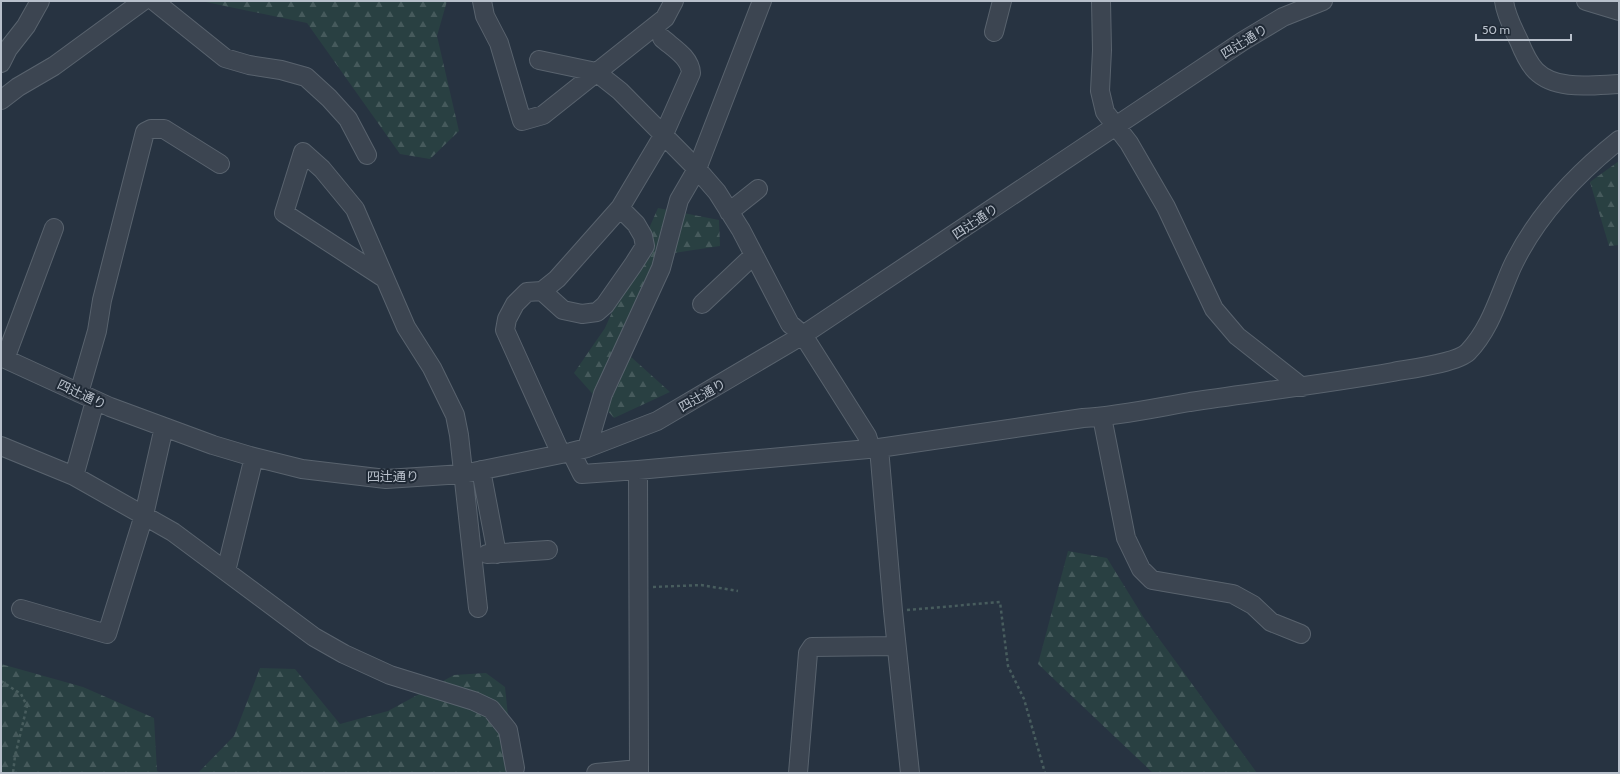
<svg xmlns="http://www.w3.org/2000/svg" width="1620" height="774" font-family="Cabin,'Noto Sans JP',sans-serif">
<defs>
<pattern id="forest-firs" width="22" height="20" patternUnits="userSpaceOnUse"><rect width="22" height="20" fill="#294042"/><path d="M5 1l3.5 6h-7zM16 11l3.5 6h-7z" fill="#465a5c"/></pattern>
</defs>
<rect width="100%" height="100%" fill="#273341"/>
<!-- forest -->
<path fill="url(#forest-firs)" d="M201,1H447L437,36L459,131L430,159L400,154L307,23Z
M1619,161V245L1609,246L1590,182Z
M658,208L719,220L720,246L674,253L648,284L620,347L670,392L614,418L574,373L605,328Z
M1068,551L1107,558L1144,618L1257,773H1153L1038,664Z
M1,664L83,687L154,718L157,771L161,773H1Z
M260,668L295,669L340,724L388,711L454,675L486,673L505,687L514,773H198L234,736Z"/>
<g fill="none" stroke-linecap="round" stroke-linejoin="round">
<defs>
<path id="minor" d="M154,1L225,58L249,65L281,70L306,77L329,98L348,119L367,155
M482,1L485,16L499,43L522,121L543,115L665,18L674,1
M1101,1L1102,50L1100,91L1105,112L1129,143L1166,207L1214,309L1237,336L1302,387
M1504,1C1506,16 1513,28 1519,41C1523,51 1528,63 1536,71C1556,91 1593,85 1619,84
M1586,1L1619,11
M994,32L1002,1
M539,60L596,72L620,91L697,169L717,192L741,230L790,324L803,335L867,436L871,449
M1,63L8,49L26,26L40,1
M1,100L18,87L54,66L143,1
M729,212L758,189
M384,278L284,213L303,152L322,169L355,209L406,327L432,368L455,415L459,435L478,608
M542,291L563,310L582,314L597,312L605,305L633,265L645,246L643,236L636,224L620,208
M702,304L754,255
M1,357L110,407L213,445L250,456L302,469L386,479L463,474L571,452L587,448L657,421L803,335L1243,41L1283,17L1323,1
M5,359L54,228
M79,393L97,331L102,300L145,132L151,129H164L220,164
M1102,417L1126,538L1141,569L1152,580L1233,594L1253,605L1271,622L1301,634
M1,446L74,476L173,532L314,637L344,654L390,675L474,701L491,709L508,730L515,768
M587,448L603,394L661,268L679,200L697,169L762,1
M879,448L893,611L910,773
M571,452L582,474L638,470L879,448L1083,418C1119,416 1155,408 1190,402C1258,392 1325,384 1393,372C1409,369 1457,363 1468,352C1491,328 1499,296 1512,267C1536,216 1575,175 1619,140
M561,454L505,330L507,319L515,304L527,292L542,291L557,279L620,208L664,134L691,73C690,57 673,48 662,38
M481,470L497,554
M638,470L639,773
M74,476L95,401
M487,554L548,550
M226,571L254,457
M21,609L107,634L144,515L164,427
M596,773L639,769
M798,773L808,653L812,647L896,646"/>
</defs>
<!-- minor casing -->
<use href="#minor" stroke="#59636e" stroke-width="20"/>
<!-- path -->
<path stroke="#485d5e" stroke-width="2.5" stroke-dasharray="3 3" stroke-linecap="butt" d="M653,587L701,585L738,591
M907,610L1000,602L1008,666L1024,699L1045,773
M1,681L21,694L27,706L15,756L13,773"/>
<!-- minor -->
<use href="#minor" stroke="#3c4551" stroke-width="18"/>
</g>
<g text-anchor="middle" stroke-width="4" stroke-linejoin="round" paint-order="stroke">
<!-- street labels -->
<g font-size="13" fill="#b8c0cb" stroke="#202a36">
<text transform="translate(1244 41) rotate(-32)" y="5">四辻通り</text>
<text transform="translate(975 221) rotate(-34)" y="5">四辻通り</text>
<text transform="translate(82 394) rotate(25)" y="5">四辻通り</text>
<text transform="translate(702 395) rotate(-30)" y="5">四辻通り</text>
<text x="393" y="481">四辻通り</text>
</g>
</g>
<!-- border -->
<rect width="1620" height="774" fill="none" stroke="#b8c0cb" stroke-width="4"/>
<!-- scale -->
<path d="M1476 34v6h95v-6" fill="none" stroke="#b8c0cb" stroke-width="2"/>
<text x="1482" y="34" font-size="12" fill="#b8c0cb" stroke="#202a36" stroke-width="3" paint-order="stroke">50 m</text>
</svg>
